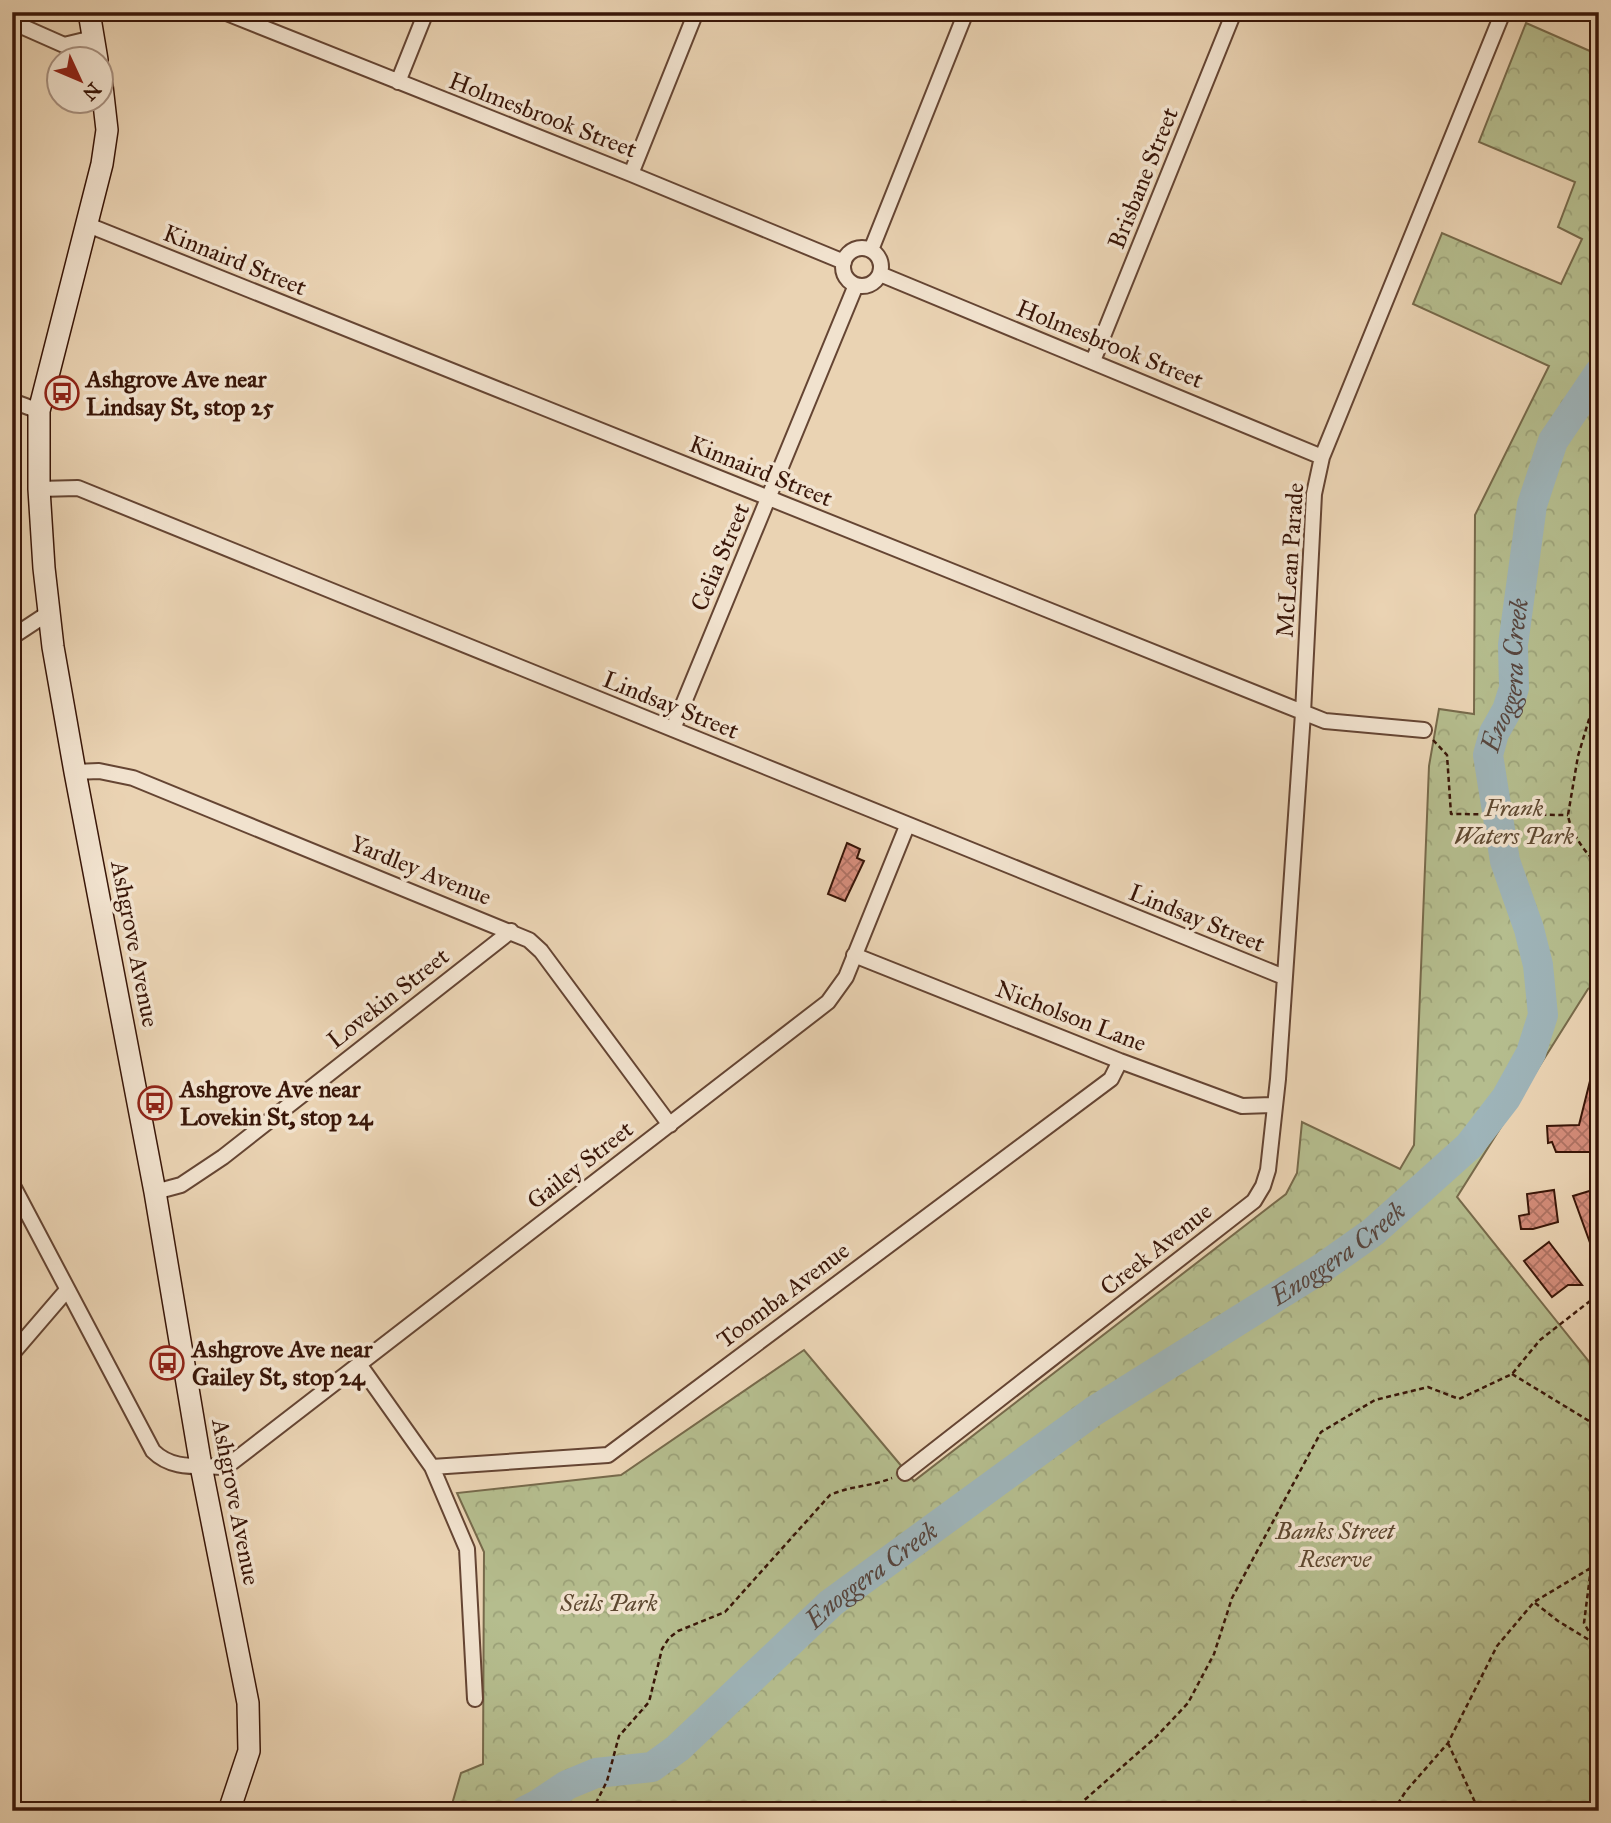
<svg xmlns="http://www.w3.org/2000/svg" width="1611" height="1823" font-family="'IM FELL Great Primer',serif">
<defs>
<pattern id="forest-crowns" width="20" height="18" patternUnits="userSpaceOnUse" patternTransform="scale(1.75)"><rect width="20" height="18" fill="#b5bd8e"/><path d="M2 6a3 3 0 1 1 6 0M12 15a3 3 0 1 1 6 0" fill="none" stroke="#9ca279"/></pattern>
<pattern id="building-cross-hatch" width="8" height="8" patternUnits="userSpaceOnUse" patternTransform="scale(1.75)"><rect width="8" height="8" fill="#d58d7b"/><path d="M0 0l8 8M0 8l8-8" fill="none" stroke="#ae7263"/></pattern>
</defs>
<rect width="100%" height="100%" fill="#ead3b3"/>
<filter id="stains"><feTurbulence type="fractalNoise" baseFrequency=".00286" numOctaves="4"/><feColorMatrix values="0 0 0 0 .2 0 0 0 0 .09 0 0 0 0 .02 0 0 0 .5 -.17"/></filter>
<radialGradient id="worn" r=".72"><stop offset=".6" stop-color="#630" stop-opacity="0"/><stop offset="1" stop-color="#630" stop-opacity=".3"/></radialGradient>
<!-- forest -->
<path fill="url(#forest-crowns)" stroke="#776a4b" stroke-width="2" d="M1526,23L1599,55V982L1588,989L1457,1197L1599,1374V1811H450L461,1773L483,1764L484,1552L457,1493L621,1475L804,1350L914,1481L1286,1194L1297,1173L1302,1122L1400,1169L1414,1145L1429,766L1439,709L1474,714L1475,515L1549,366L1413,304L1442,233L1561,284L1582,239L1558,227L1575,182L1479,142Z"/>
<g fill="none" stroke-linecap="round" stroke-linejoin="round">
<!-- river -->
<path stroke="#9eb4b9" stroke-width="30" id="s1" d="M525,1811L537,1805L567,1785L596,1773L652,1767L678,1748L831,1603L1094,1411L1322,1268L1373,1232L1469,1146L1506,1098L1531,1053L1543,1015L1538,965L1529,929L1505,861L1488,755L1494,733L1507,710L1514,688L1513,645L1532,505L1553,441L1599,373"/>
</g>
<!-- building -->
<path fill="url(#building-cross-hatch)" stroke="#391608" stroke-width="2" d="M847,843L860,849L857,858L864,861L845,901L828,894Z
M1594,1065H1599V1152H1556L1552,1142L1548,1143L1547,1126L1579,1125Z
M1599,1188V1262H1597L1573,1196Z
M1554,1190L1558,1222L1533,1229H1521L1519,1216L1529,1214L1527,1194Z
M1549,1242L1582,1285H1568L1552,1297L1524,1261Z"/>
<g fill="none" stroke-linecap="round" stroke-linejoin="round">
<defs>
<path id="minor" d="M224,12L631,174L844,262
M12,22L64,45L93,38
M398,82L426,12
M631,174L696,12
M88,225L1325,721L1424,730
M843 267a19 19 0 1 1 38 0a19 19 0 1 1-38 0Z
M871,250L966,12
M880,274L1322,457
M1093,361L1234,12
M12,401L39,411
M39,489L78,488L1284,977
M12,637L50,612
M673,729L856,285
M75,772L99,771L133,778L529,940L541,951L670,1125
M854,955L1120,1061L1242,1106L1274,1105
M12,1184L153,1451C173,1471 199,1465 226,1467L828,1002L846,977L907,826
M155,1192L181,1185L223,1157L511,931
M12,1354L67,1290
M359,1364L432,1467L467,1549L475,1699
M432,1467L608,1455L1111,1079L1120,1061
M905,1473L1254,1201L1263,1186L1268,1170L1278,1079L1303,713L1314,494L1322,457L1503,12"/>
<path id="secondary" d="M89,12L97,60
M102,86L107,130L102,164L39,411V489L44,568L53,647L75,772L155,1192L201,1466L248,1703L249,1751L229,1811"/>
</defs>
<!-- minor casing -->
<use href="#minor" stroke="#654533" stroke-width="18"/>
<!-- secondary casing -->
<use href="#secondary" stroke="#391608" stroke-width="24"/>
<!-- path -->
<path stroke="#391608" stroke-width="2.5" stroke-dasharray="5 3.5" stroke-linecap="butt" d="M1599,686L1578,756L1568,815C1570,830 1585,855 1599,864
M1433,740L1447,755L1451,814L1568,815
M1512,1374L1599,1427
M1591,1568L1584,1623L1593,1639
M1535,1603L1558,1621L1599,1646
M1448,1743L1479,1811
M592,1811L607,1781L619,1736L649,1702L662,1649L669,1638L678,1631L725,1612L830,1495C853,1485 870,1487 892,1478
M1072,1811L1156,1737L1188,1703L1214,1654L1232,1598L1321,1432L1375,1400L1428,1387L1459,1399L1512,1374L1540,1340L1599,1294
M1393,1811L1406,1791L1448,1743L1497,1646L1534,1602L1599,1563"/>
<!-- minor -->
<use href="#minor" stroke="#f1e2ce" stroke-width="14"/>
<!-- secondary -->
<use href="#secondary" stroke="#f1e2ce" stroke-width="21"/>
</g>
<!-- icons -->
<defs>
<symbol id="bus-ring" viewBox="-11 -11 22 22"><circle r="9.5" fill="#f1e2ce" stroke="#8f2418" stroke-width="1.5"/><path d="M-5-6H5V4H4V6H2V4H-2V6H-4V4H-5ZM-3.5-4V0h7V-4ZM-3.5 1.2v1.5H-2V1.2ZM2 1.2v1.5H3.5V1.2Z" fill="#8f2418"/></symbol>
</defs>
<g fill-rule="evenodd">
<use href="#bus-ring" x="43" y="374" width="38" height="38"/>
<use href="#bus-ring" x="136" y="1084" width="38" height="38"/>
<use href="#bus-ring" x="148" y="1344" width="38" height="38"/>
</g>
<g text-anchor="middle" stroke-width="7" stroke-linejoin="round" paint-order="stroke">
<!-- street labels -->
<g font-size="24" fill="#391608" stroke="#f1e2ce">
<text transform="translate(543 115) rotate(21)" y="8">Holmesbrook Street</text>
<text transform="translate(1143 178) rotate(-68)" y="8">Brisbane Street</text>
<text transform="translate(235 260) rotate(22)" y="8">Kinnaird Street</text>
<text transform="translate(1110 344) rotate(22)" y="8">Holmesbrook Street</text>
<text transform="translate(761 471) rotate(22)" y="8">Kinnaird Street</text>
<text transform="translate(720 557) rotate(-67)" y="8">Celia Street</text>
<text transform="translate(1290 560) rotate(-86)" y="8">McLean Parade</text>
<text transform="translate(671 705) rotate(22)" y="8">Lindsay Street</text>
<text transform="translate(421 870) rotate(22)" y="8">Yardley Avenue</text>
<text transform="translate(1197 918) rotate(22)" y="8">Lindsay Street</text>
<text transform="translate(135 944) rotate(79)" y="8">Ashgrove Avenue</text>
<text transform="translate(388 998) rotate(-38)" y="8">Lovekin Street</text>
<text transform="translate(1071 1016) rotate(21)" y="8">Nicholson Lane</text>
<text transform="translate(580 1165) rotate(-38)" y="8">Gailey Street</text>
<text transform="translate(1156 1249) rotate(-38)" y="8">Creek Avenue</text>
<text transform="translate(783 1295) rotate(-37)" y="8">Toomba Avenue</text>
<text transform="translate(236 1502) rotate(79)" y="8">Ashgrove Avenue</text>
</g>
<!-- poi labels -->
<g font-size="24" font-weight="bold" fill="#391608" stroke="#f1e2ce" text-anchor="start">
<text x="86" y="387">Ashgrove Ave near<tspan x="86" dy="28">Lindsay St, stop 25</tspan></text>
<text x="180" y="1097">Ashgrove Ave near<tspan x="180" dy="28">Lovekin St, stop 24</tspan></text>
<text x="192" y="1357">Ashgrove Ave near<tspan x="192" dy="28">Gailey St, stop 24</tspan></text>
</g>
<!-- park labels -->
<g font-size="24" font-style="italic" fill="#5e4830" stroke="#f1e2ce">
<text x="1514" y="816">Frank<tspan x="1514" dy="28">Waters Park</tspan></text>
<text x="1335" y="1539">Banks Street<tspan x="1335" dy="28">Reserve</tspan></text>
<text x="609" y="1611">Seils Park</text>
</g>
<!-- water labels -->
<g font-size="26" font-style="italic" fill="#57453d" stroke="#f1e2ce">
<text dy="9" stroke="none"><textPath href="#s1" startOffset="1668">Enoggera Creek</textPath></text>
<text dy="9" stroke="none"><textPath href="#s1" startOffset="996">Enoggera Creek</textPath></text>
<text dy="9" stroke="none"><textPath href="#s1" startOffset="429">Enoggera Creek</textPath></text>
</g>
</g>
<!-- margin -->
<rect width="1611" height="1823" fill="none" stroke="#ead3b3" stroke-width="42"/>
<rect x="14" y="14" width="1583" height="1795" fill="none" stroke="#391608" stroke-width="3.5"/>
<rect x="21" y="21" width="1569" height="1781" fill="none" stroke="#391608" stroke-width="2"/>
<!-- north arrow -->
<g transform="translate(80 80) rotate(134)"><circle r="33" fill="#f1e2ce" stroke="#a7907f" stroke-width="2"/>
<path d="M0-5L12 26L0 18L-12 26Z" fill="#8f2418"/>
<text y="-10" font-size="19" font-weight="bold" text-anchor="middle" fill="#391608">N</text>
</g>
<rect width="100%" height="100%" filter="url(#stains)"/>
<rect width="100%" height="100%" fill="url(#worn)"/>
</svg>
